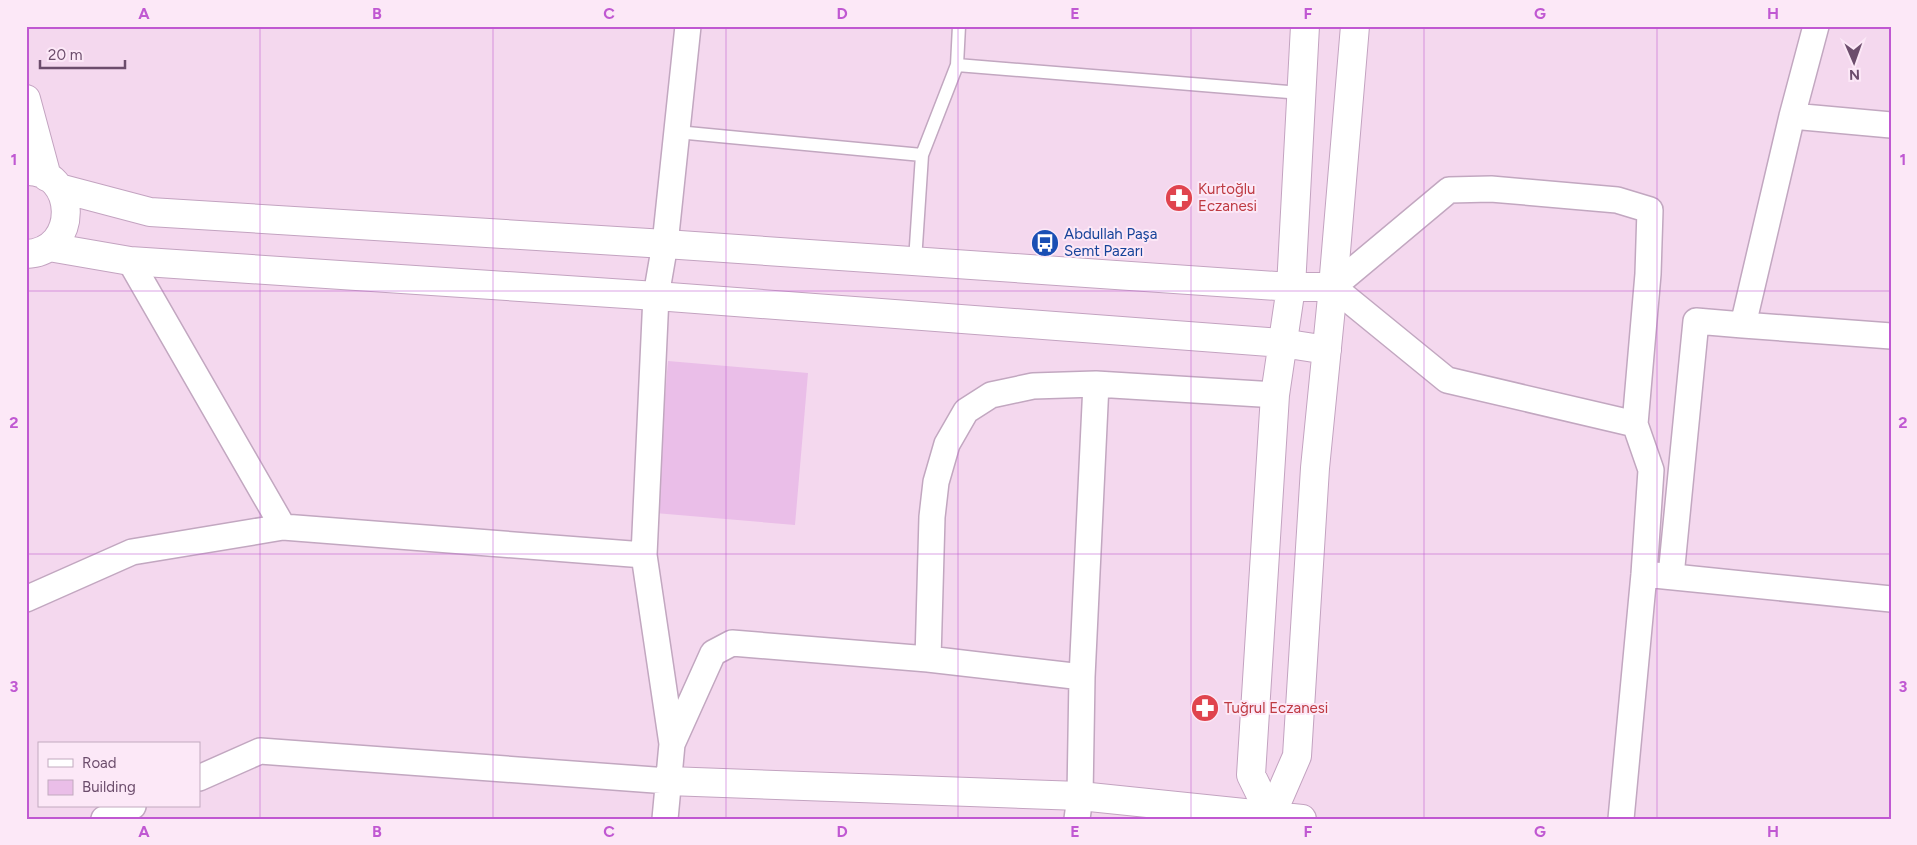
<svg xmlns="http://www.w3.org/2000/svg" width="1917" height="845" font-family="Figtree,sans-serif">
<rect width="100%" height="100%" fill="#f8e3f3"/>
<!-- residential -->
<path fill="#f4d8ee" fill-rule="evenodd" d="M26,26H1891V819H26ZM39,744H199V806H39Z"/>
<!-- building -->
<path fill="#eabee8" d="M668,361L808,373L795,525L655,513Z"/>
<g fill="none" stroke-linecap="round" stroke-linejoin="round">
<defs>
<path id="lane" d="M957,65L1301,93
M677,132L922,155
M915,261L922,155L957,65L959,26"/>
<path id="street" d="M1816,26L1792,116L1743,325L1891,336
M1792,116L1891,125
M130,261L283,527
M1654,575L1891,599
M1671,576L1696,321L1743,325
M26,599L132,552L283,527L644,555
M928,659L932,517L936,482L947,444L966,411L991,395L1033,386L1096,384L1275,395
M672,744L713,653L732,643L928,659L1082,677
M199,778L260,751L668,781
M104,819L133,806
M665,819L672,744L644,555L656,296L665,244L688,26
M1077,819L1080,796L1082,677L1096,384
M1621,819L1644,574L1651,470L1635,424L1447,380L1333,287L1449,190L1491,189L1617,200L1650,210L1648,274L1635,424"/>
<path id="secondary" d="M26,99L47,177
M26,171C77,169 81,252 26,254
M59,188L150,212L665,244L1291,287H1333
M49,247L130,261L656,296L1282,343L1327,350
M668,781L1080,796L1302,819
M1271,816L1297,756L1315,468L1333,287L1355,26
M1271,816L1251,775L1275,395L1291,287L1305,26"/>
</defs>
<!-- lane casing -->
<use href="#lane" stroke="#c2a7c0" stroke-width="15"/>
<!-- street casing -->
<use href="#street" stroke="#c2a7c0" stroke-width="28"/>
<!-- secondary casing -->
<use href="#secondary" stroke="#c3a3c0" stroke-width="30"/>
<!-- lane -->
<use href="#lane" stroke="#fff" stroke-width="12"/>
<!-- street -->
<use href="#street" stroke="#fff" stroke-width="25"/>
<!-- secondary -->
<use href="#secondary" stroke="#fff" stroke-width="28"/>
</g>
<!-- grid -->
<path fill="none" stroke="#c058d2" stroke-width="1" stroke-opacity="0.55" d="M260,26V819M493,26V819M726,26V819M958,26V819M1191,26V819M1424,26V819M1657,26V819M26,291H1891M26,554H1891"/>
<!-- icons -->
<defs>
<symbol id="pharmacy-disc" viewBox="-11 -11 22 22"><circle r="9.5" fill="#e0444e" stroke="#fce8f7"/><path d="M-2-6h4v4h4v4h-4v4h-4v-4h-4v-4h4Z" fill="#fff"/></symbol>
<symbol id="bus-disc" viewBox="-11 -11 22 22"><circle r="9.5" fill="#1a4fb4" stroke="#fce8f7"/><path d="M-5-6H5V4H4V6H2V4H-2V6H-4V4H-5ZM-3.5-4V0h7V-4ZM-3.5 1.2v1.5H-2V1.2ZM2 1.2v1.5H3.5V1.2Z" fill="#fff"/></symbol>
</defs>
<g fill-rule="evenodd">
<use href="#pharmacy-disc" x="1163" y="182" width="32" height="32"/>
<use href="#bus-disc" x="1029" y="227" width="32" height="32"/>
<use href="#pharmacy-disc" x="1189" y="692" width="32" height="32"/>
</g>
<g text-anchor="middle" stroke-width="4" stroke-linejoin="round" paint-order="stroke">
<!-- health labels -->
<g font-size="15" fill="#be3a42" stroke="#fce8f7" text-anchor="start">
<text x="1198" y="194">Kurtoğlu<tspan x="1198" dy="17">Eczanesi</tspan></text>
<text x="1224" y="713">Tuğrul Eczanesi</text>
</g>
<!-- transit labels -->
<g font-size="15" fill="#164399" stroke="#fce8f7" text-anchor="start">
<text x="1064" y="239">Abdullah Paşa<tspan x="1064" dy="17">Semt Pazarı</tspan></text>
</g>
</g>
<!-- border -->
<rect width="1917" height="845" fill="none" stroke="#fce8f7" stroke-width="55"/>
<!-- legend -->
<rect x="38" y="742" width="162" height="65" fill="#fce8f7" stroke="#c2aabf"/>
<rect x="48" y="759" width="25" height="8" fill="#ffffff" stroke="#c2aabf"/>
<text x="82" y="768" font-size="15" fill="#6c4d6c">Road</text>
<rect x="48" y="780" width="25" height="15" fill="#eabee8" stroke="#c2aabf"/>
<text x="82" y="792" font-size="15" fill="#6c4d6c">Building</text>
<!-- north arrow -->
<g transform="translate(1854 62) rotate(178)" stroke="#fce8f7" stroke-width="4" paint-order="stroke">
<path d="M0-4L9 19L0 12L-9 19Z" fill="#6c4d6c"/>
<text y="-8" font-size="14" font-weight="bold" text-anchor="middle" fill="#6c4d6c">N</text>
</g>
<!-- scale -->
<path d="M40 60v8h85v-8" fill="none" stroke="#6c4d6c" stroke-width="2.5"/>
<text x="48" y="60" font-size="15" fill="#6c4d6c" stroke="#fce8f7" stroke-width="4" paint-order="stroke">20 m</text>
<rect x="28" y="28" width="1862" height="790" fill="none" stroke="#c058d2" stroke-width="2"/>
<g font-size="16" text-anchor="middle" font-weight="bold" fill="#c058d2">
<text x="144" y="19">A</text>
<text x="377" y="19">B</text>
<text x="609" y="19">C</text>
<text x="842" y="19">D</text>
<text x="1075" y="19">E</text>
<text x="1308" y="19">F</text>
<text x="1540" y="19">G</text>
<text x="1773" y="19">H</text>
<text x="14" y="165">1</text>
<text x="1903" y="165">1</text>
<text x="14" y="428">2</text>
<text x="1903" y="428">2</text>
<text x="14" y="692">3</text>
<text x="1903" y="692">3</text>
<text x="144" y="837">A</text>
<text x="377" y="837">B</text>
<text x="609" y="837">C</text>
<text x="842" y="837">D</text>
<text x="1075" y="837">E</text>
<text x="1308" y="837">F</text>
<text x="1540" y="837">G</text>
<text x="1773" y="837">H</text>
</g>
</svg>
